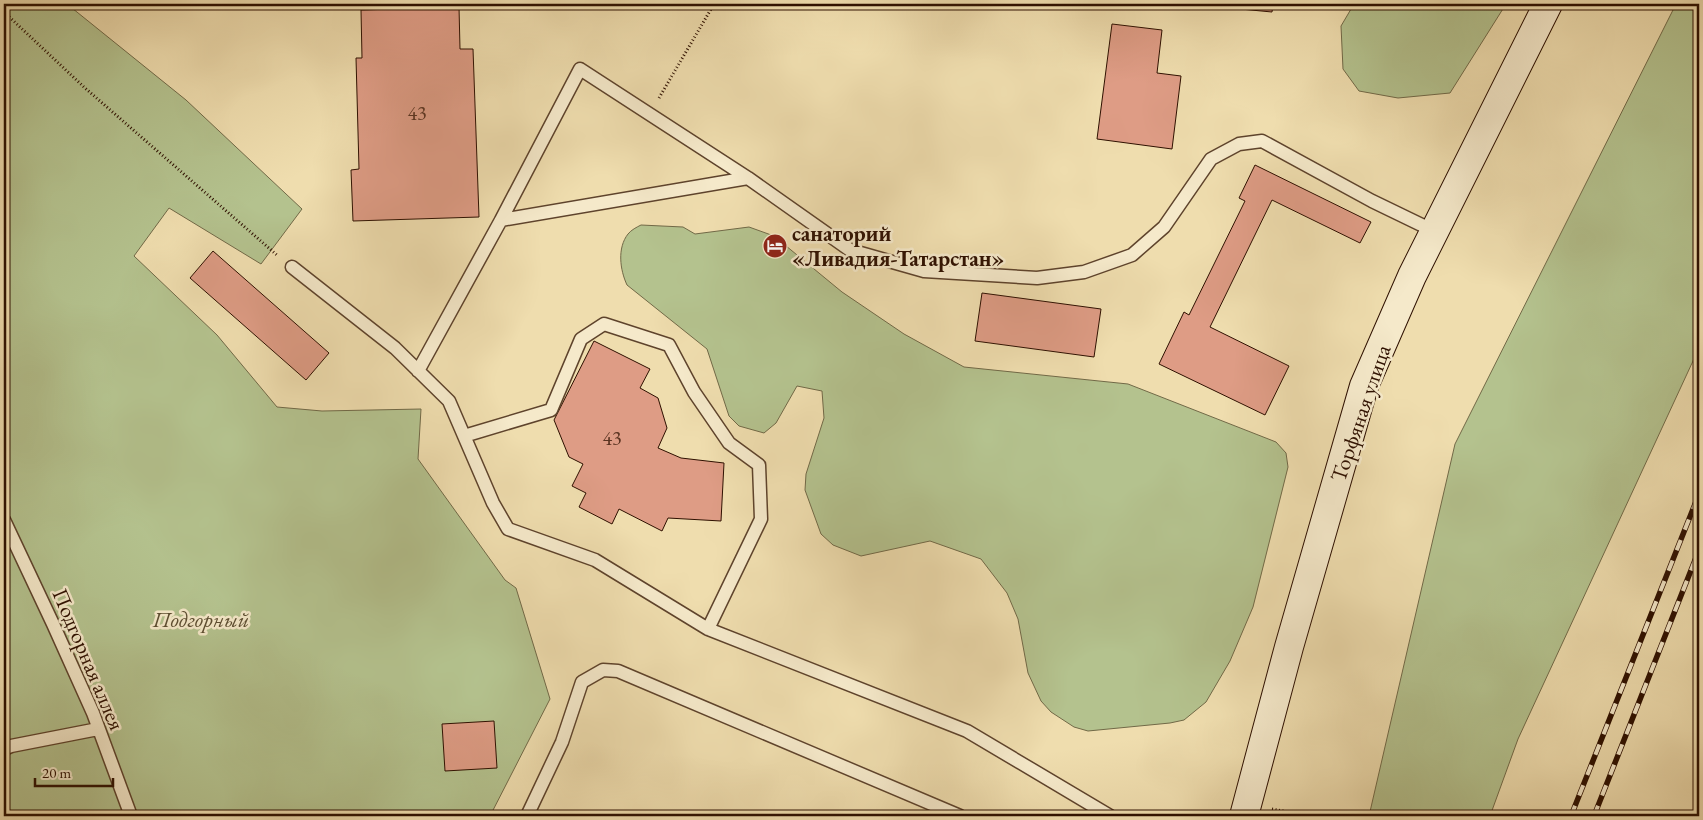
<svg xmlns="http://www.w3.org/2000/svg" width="1703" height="820" font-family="'EB Garamond',serif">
<rect width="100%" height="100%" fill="#efddae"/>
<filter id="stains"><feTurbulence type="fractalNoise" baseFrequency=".004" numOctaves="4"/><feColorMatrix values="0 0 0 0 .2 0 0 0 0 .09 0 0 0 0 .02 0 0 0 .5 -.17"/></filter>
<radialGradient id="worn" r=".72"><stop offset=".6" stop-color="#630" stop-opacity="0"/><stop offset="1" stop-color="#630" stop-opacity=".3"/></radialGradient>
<!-- green -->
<path fill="#b4c28e" stroke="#716947" d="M4,4H67L186,100L302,209L261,264L169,208L134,256L217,335L277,407L322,411L421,409L418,459L505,580L516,588L550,699L490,816H4Z
M1354,4H1506L1450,93L1398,98L1359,91L1343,69L1341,26Z
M1676,4H1699V348L1518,739L1490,816H1369L1455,444Z
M641,225L683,227L695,234L749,227L774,236L842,292L904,334L964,367L1128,384L1276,442L1286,453L1288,467L1253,607L1230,661L1206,702L1184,720L1170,723L1088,731L1074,727L1051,712L1041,701L1028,673L1018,619L1007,593L981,559L930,541L861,556L833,545L821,534L805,490L806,474L824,418L822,391L797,386L776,423L764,433L739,426L729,416L707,349L627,285C620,270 617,248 628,234C631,230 637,227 641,225Z"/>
<!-- building -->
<path fill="#de9c85" stroke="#2e1000" d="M1210,4H1273L1272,12L1209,6Z
M459,7L460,49H473L479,217L353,221L351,170L359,169L356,58H362L361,10Z
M1112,24L1162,30L1157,73L1181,76L1172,149L1097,139Z
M1255,165L1371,222L1360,243L1272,200L1210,327L1289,366L1265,415L1159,364L1184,312L1189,315L1245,201L1239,198Z
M213,251L329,353L306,380L190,278Z
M982,293L1101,309L1094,357L975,341Z
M594,341L650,369L640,388L658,398L667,428L658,448L681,458L724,463L721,521L668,518L662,531L619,509L612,524L579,507L586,493L572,486L583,464L569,457L554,420Z
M494,721L497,768L445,771L442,724Z"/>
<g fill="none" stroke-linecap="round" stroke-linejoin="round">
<defs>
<path id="lane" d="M501,220L580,69L748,178
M292,267L395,348L449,401L493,503L508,529L595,560L708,629
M418,371L501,220L748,178L850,250L924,271L1037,278L1084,272L1132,255L1164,227L1211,159L1239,144L1262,141L1372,201L1434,231
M464,436L551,410L581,339L604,324L669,345L694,392L729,443L759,465L761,519L708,629L967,731L1110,816
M4,520L53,624L93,713L131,816
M4,749L11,746L98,729
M527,816L562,742L582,682L603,670L618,671L960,816"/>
<path id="secondary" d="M1244,816L1289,647L1364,386L1412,276L1548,4"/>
</defs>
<!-- lane casing -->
<use href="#lane" stroke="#5e432c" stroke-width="15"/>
<!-- secondary casing -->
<use href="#secondary" stroke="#2e1000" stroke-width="30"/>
<!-- path -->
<path stroke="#2e1000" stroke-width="3" stroke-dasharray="1 2.5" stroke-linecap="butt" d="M4,12L85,88L278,256
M659,98L714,4
M1272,809L1289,812"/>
<!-- lane -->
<use href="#lane" stroke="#f5e9ca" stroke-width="12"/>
<!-- secondary -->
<use href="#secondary" stroke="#f5e9ca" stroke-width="28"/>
<defs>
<path id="rail" d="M1571,816L1699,494
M1594,816L1699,550"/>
</defs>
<!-- rail casing -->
<use href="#rail" stroke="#2e1000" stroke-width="5.5"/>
<!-- rail -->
<use href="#rail" stroke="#f5e9ca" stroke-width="4" stroke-dasharray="11" stroke-linecap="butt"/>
</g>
<!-- icons -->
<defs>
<symbol id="hotel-disc" viewBox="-11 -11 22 22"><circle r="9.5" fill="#8f2418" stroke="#f5e9ca"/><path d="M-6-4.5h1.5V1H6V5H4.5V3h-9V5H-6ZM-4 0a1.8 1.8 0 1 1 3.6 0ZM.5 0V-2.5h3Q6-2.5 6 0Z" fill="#fff"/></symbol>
</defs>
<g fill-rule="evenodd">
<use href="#hotel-disc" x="761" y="232" width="28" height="28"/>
</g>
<g text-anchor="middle" stroke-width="5" stroke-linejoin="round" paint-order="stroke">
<!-- number labels -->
<g font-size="20" fill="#5a3321">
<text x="417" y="120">43</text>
<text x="612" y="445">43</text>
</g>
<!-- poi labels -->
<g font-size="22" font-weight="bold" fill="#2e1000" stroke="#f5e9ca" text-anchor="start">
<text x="792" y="241">санаторий<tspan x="792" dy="25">«Ливадия-Татарстан»</tspan></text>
</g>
<!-- street labels -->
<g font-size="22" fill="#2e1000" stroke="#f5e9ca">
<text transform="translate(1360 413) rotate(-71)" y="8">Торфяная улица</text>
<text transform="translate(89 659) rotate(67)" y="8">Подгорная аллея</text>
</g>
<!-- park labels -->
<g font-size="22" font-style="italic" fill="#5d4e32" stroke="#f5e9ca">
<text x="201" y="627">Подгорный</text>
</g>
</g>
<!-- margin -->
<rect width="1703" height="820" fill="none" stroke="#efddae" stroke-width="20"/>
<rect x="5" y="5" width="1693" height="810" fill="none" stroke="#2e1000" stroke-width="2.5"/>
<rect x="10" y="10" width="1683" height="800" fill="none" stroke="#2e1000"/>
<!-- scale -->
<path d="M35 778v8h78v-8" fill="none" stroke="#2e1000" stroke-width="2.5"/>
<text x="42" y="778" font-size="15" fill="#2e1000" stroke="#f5e9ca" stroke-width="4" paint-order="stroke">20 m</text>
<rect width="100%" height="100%" filter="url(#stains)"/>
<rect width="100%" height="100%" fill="url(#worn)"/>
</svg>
